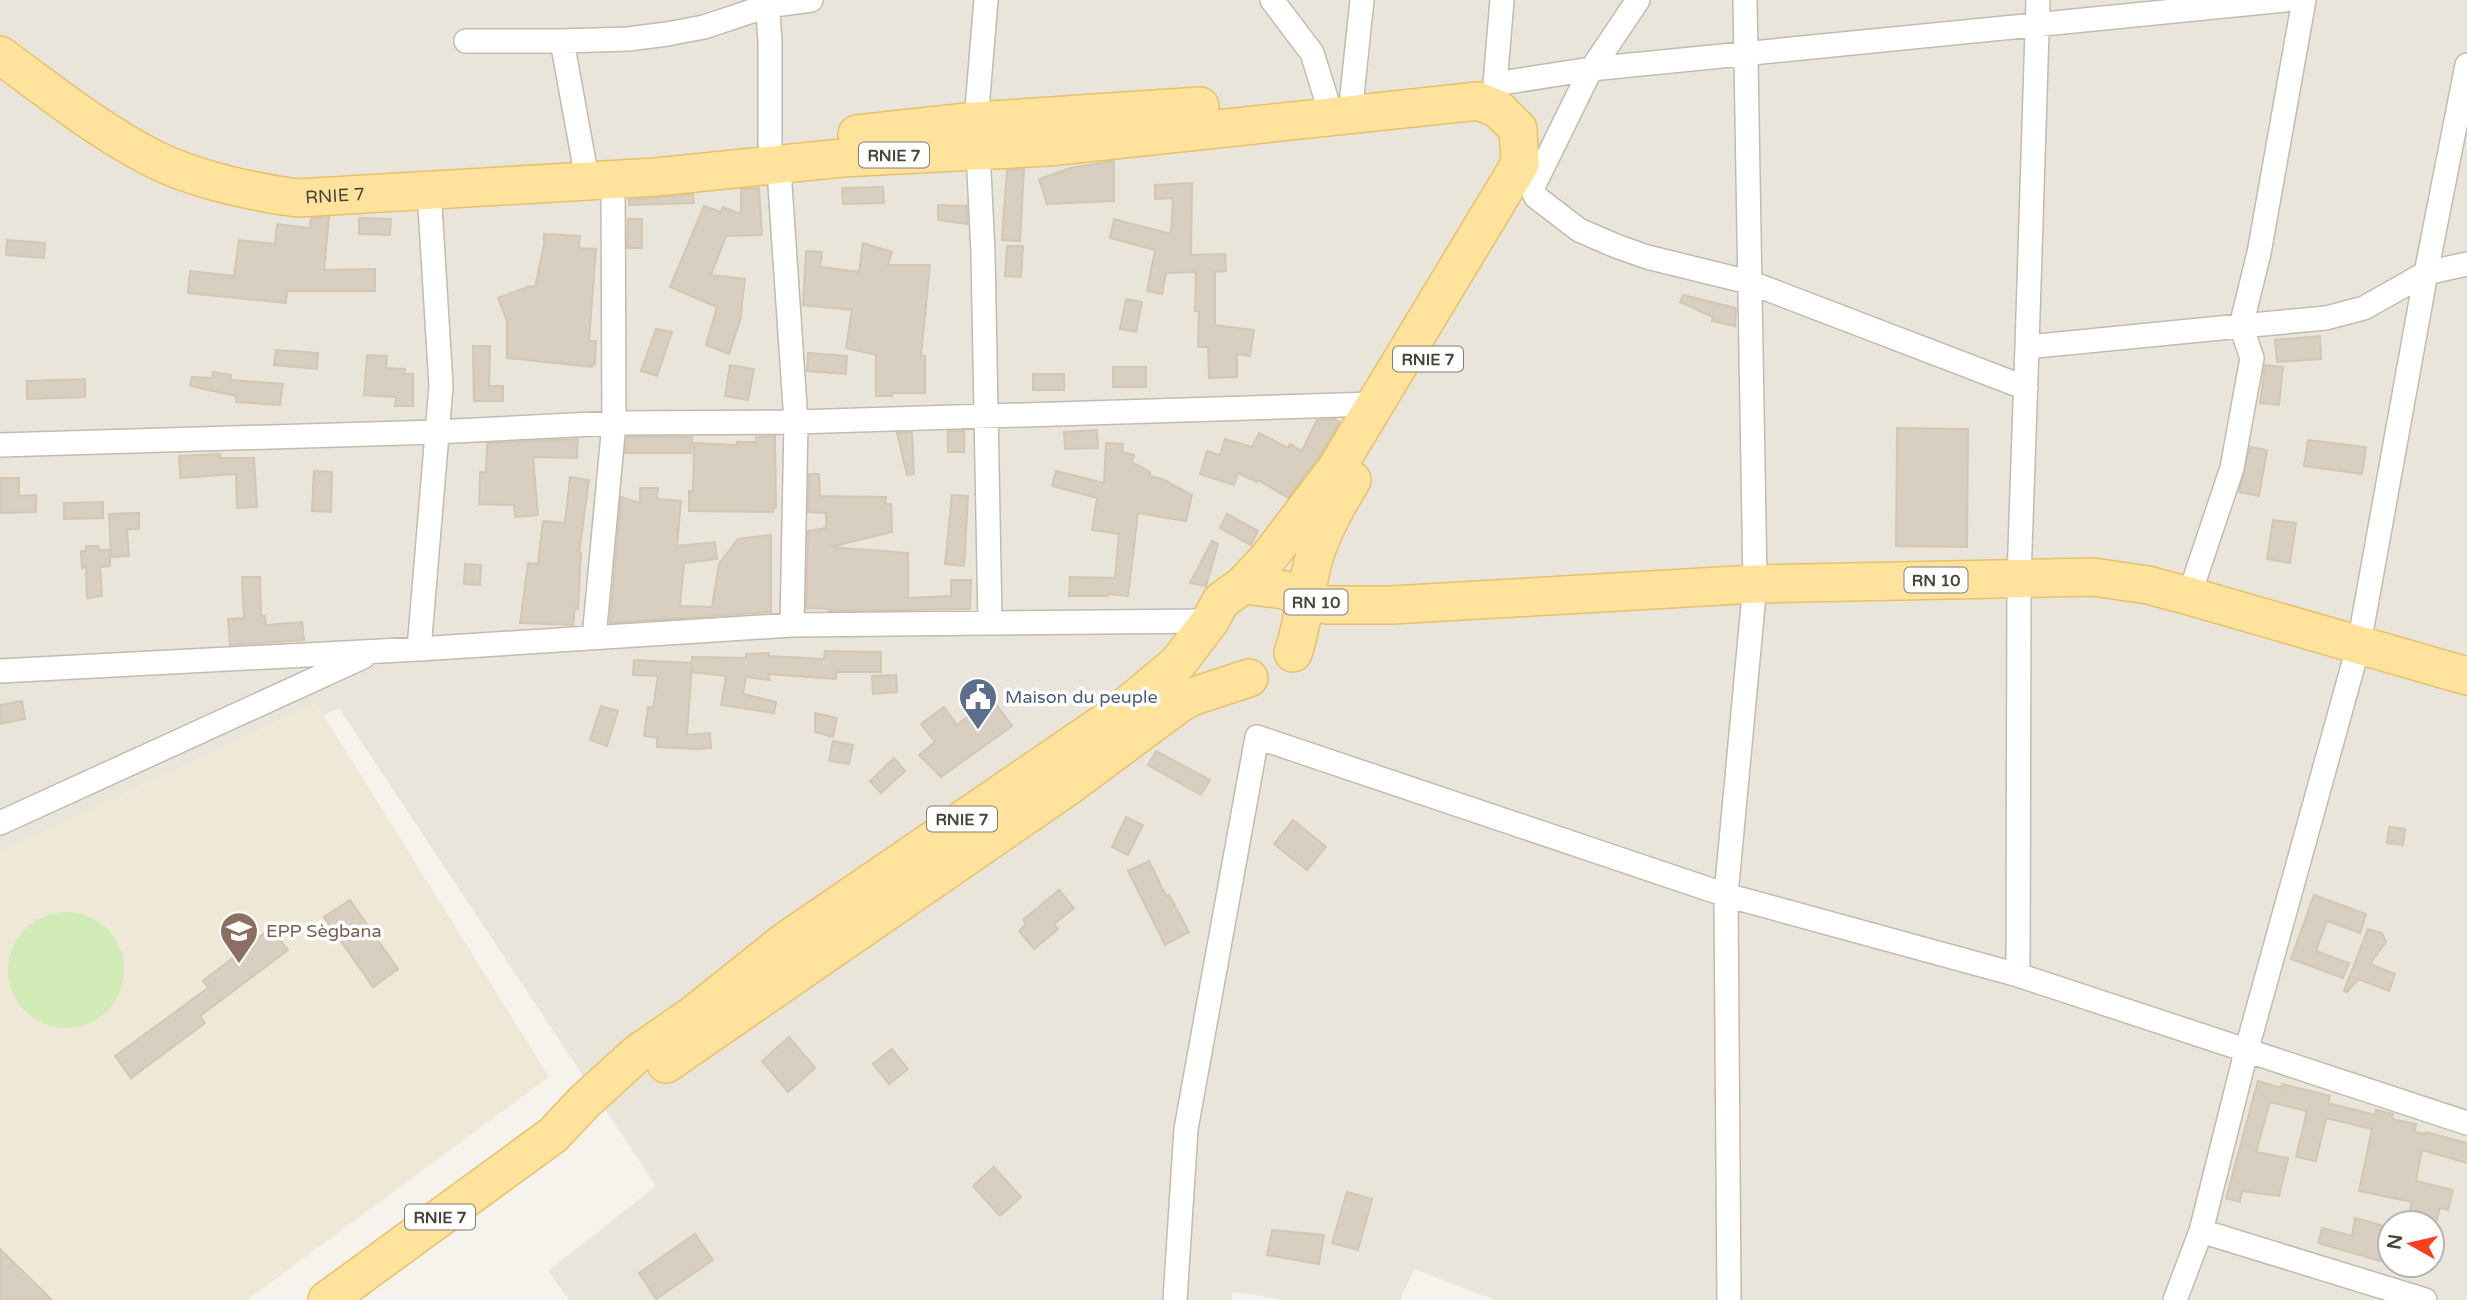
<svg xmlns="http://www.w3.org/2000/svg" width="2467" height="1300" font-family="'Varela Round',sans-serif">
<rect width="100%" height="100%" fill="#f6f3ec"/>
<!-- residential -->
<path fill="#eae5da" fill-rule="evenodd" d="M0,0H2467V1300H1495L1414,1269L1400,1300H1288L1233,1292L1231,1300H569L548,1271L656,1186L339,708L0,863ZM2390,1223H2432V1265H2390Z"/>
<!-- education -->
<path fill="#efe8d6" d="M316,703L549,1077L247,1300H0V852Z"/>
<!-- park -->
<path fill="#d2eab5" d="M8 970a58 58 0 1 1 116 0a58 58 0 1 1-116 0Z"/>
<!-- building -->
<path fill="#d8cfc1" stroke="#d3c7b4" stroke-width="2" d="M1114,161V201L1047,204L1039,179L1070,168Z
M1024,169L1020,241L1002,240L1007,170Z
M1192,183L1191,255L1225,254L1226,271L1215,272V325L1254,330L1250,356L1237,354V377L1209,378L1208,347H1198L1199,311H1195L1196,272L1166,273L1162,294L1147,291L1155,250L1110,238L1114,219L1171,234L1173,198L1155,199V185Z
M883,187L884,203L843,204L842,188Z
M759,188L762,235L726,236L711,275L745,279L740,321L729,354L706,345L717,307L670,287L704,206L721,212L723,207L741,214V189Z
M693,194L694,203L629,205V200Z
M938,205L967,206V224L938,220Z
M329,217L324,270L375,269V291H287L286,303L188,293L190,271L234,276L239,240L275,244L277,224L310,228L311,218Z
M359,218L391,219L390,235L359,234Z
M628,219H642V248H627Z
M544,234L580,236L579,248L596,249L589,341H596L595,365L592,364V367L507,358V321L498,298L530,286L535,287L544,245Z
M7,240L45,243L44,258L6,255Z
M863,243L892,252L888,265H930L921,356H925V393H892V396H876V355L846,348L852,310L803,305L806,251L822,252L820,267L859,272Z
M1007,246H1023L1021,277L1005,276Z
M1683,295L1736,308L1735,326L1712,321L1713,317L1680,302Z
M1126,299L1142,302L1136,332L1120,329Z
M656,329L672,332L657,376L641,371Z
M2320,336L2321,359L2277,362L2275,340Z
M473,346H490L489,386H503V401H474Z
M276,350L318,353L317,369L274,365Z
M808,353L847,356L846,374L807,371Z
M367,355L387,356L386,368L405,369L404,374H413V406H395L396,397L364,395Z
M730,365L754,369L748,400L725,396Z
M2265,365L2283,367L2279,405L2260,403Z
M1113,367H1146V387H1113Z
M213,372L231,375L230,380L283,384L280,405L236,402V396L190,386L192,377L212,378Z
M1033,374H1064V390H1033Z
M85,379V397L27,399V381Z
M1334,419L1340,422L1319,457L1288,498L1258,480L1257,482L1238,473L1234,485L1200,474L1207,451L1220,455L1225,439L1252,447L1259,433L1288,448L1290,444L1302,451L1317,420Z
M1897,428L1968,429L1967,547L1896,546Z
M1097,430L1098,448L1065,449L1064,432Z
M948,431H964V452H948Z
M912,432L914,474L907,475L897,433Z
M775,436L776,508H773V512L689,511V491H693L694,443L737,445V442H757L756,437Z
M627,437H692L691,453H625Z
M578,439L577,458L533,457L538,515L515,517L514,505L479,504L480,472H486L487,443Z
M2308,440L2366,447L2362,474L2304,466Z
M1106,443L1123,444L1122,452L1134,455L1132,462L1150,472L1149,476L1162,479L1192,495L1186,521L1138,513L1128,596L1108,594V596H1069L1070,577L1115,578L1119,534L1092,530L1097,498L1052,486L1056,471L1104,483Z
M2250,447L2267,450L2259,496L2239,492Z
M220,454V458H254L257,507L237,508L236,474L180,478L179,456Z
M314,471L332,472L331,512L312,511Z
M809,474H819L820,496L886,497L885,504H891L892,532L830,547L908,553V598L951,596V580H971L970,609L829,611V609L806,608L808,531L826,528V513L808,512Z
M570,477L589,480L579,553H581L578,609L575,608L573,625L520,623L528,563L538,564L543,521L565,523Z
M0,478H19V496L36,495V512L0,513Z
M640,488H658L657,499L681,501L677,546L715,542L717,559L684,563L680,606L712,607L719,564L738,539L771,535V612L610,623L621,497L640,503Z
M952,495L968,496L964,566L945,564Z
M103,502V518L64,519V503Z
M139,513V529H127L129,556L111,557L109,514Z
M1227,514L1258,531L1251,545L1220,528Z
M2273,520L2296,523L2290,563L2267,559Z
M1212,541L1218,544L1206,586L1190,583Z
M86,546H98L99,550H110V566L100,567L102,596L87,598L86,567L82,568L81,551H86Z
M465,564L481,565L480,585L464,584Z
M242,577H260L261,616H265L266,625L302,622L304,640L230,645L228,619L244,618Z
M825,651L881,652V672H836V679L768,674L770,680L746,677L743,694L776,702L774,713L721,705L726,676L692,672V664L687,735L710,733L711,748L696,749L657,747V738H659L644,736L648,707L653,708L658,676L633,675L634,660L692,663V657L746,658V654L769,653V656L824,659Z
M896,675L897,692L873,694L872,676Z
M991,697L1012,726L941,777L919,755L935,742L921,724L944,707L957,725Z
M22,701L25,719L0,724V705Z
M601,706L618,711L607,746L590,740Z
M815,713L837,718L833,737L815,732Z
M833,741L853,745L849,764L829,761Z
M1156,751L1210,780L1201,795L1148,765Z
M894,758L905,771L881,793L870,781Z
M1126,817L1143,825L1128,855L1112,847Z
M1293,820L1326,847L1307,870L1274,844Z
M2389,827L2405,829L2403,845L2387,843Z
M1149,861L1166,896L1169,895L1189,932L1165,945L1128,871Z
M1059,890L1074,908L1054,924L1058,929L1034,949L1019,931L1026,924L1023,920Z
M2314,895L2366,914L2360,933L2327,921L2316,951L2349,963L2343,978L2291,959Z
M350,900L398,969L373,987L324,917Z
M271,928L288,950L200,1016L205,1023L131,1078L115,1056L208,988L203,981Z
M2368,929L2382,933L2386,942L2370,964L2395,974L2389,991L2358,979L2347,992L2344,991Z
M789,1037L815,1068L788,1092L762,1061Z
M892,1049L908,1069L889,1084L873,1064Z
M2258,1081L2281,1088L2282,1084L2330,1096L2328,1103L2375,1115L2376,1110L2393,1114L2392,1119L2416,1124L2414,1132L2426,1134V1132L2467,1143V1163L2422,1150L2416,1181L2453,1190L2448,1210L2440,1208L2436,1223H2407L2412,1202L2359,1191L2372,1129L2326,1118L2316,1161L2296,1157L2307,1111L2270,1102L2256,1152L2288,1158L2279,1196L2242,1191L2240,1202L2226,1198Z
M994,1167L1021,1197L1000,1216L973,1186Z
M1347,1192L1372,1199L1358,1250L1332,1243Z
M2355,1218L2388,1227L2380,1261L2318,1243L2322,1228L2352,1236Z
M1272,1230L1324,1235L1319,1264L1267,1255Z
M695,1234L713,1260L656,1299L639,1273Z
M0,1249L52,1300H0Z"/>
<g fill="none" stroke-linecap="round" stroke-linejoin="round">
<defs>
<path id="street" d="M767,0L770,41V143
M1272,0L1312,53L1326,98
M1502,0L1495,84L1591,69L2285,0
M466,41H562L628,39L667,34L704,27L767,6L811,0
M562,41L584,162
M1591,69L1532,189L1536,197L1579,230L1616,246L1647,257L1749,282L2026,388
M1587,76L1638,0
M1352,95L1362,0
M976,121L986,0
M978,150L983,253L990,623
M781,164L780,185L796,422L792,625
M2027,347L2038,0
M0,445L436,432L614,423L796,422L1373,404
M2189,596L2232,468L2252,358L2241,326L2326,318L2364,308L2426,273L2467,264
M594,638L614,423L613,179
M419,649L441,386L429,190
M0,671L419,649L792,625L1210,621
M0,823L363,657
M2018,975L2019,578L2027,347L2241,326L2259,253L2304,0
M2201,1231L2425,1300
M1175,1300L1186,1129L1257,737L1726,895L2018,975L2467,1123
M1729,1300L1726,895L1755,584L1745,0
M2175,1300L2201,1231L2246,1052L2359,644L2426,273L2467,65"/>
<g id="primary">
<path id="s1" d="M0,55C49,91 98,130 152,158C193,179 252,192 297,198L656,177L842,158L1048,147L1478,101L1498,109L1518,129L1520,164L1336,469L1269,557L1243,585L1221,601L1210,621L1178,663L1117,714L787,940L693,1015L638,1053L585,1101L553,1135L327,1300"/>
<path d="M857,134L976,121L1200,106"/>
<path d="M1243,585L1285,590L1305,600L1327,605H1392L1755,584L2093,577L2148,585L2189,596L2467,676"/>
<path d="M1293,653C1304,622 1305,589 1314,558C1323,529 1337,505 1352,480"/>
<path d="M666,1064L1070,785L1179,704L1191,697L1249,678"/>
</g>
</defs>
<!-- street casing -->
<use href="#street" stroke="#c2bbae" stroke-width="26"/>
<!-- primary casing -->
<use href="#primary" stroke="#e6c16a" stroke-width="40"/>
<!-- street -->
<use href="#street" stroke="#fff" stroke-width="23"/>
<!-- primary -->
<use href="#primary" stroke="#ffe39c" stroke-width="37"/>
</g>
<!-- icons -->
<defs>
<symbol id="civic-pin" viewBox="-11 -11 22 30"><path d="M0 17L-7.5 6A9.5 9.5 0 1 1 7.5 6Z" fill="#5c6f8a" stroke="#fff"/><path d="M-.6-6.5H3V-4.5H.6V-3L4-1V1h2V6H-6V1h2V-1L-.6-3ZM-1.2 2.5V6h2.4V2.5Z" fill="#fff"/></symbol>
<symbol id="school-pin" viewBox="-11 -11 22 30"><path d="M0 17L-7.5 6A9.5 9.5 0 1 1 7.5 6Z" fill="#8d6e63" stroke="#fff"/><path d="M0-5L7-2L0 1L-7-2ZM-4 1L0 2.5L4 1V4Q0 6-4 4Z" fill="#fff"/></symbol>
</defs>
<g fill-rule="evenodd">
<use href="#civic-pin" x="956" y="675" width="44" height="60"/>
<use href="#school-pin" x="217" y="909" width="44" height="60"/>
</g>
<g text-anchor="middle" stroke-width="7" stroke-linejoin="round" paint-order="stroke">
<!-- shield labels -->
<g fill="#fff" stroke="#817c74" stroke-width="2">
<rect x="859" y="142.5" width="70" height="25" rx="5"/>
<rect x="1393" y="346.5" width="70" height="25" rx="5"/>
<rect x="1904.5" y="567.5" width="63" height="25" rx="5"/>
<rect x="1284.5" y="589.5" width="63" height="25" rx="5"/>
<rect x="927" y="806.5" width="70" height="25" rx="5"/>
<rect x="405" y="1204.5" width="70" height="25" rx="5"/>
</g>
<g font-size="16" font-weight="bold" fill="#4b4439">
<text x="894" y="161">RNIE 7</text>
<text x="1428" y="365">RNIE 7</text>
<text x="1936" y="586">RN 10</text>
<text x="1316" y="608">RN 10</text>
<text x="962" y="825">RNIE 7</text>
<text x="440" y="1223">RNIE 7</text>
</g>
<!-- street labels -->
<g font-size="18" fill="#4b4439" stroke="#fff">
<text dy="6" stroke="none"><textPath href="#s1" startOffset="373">RNIE 7</textPath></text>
</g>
<!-- service labels -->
<g font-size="18" fill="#4e5e75" stroke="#fff" text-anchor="start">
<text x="1005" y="703">Maison du peuple</text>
</g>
<!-- education labels -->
<g font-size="18" fill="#785e54" stroke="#fff" text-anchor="start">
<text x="266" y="937">EPP Sègbana</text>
</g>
</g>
<!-- north arrow -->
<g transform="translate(2411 1244) rotate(278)"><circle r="33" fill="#ffffff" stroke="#b7b4b0" stroke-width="2"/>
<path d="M0-5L12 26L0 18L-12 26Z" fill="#fc3f1d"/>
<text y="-10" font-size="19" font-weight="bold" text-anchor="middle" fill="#4b4439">N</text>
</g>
</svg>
